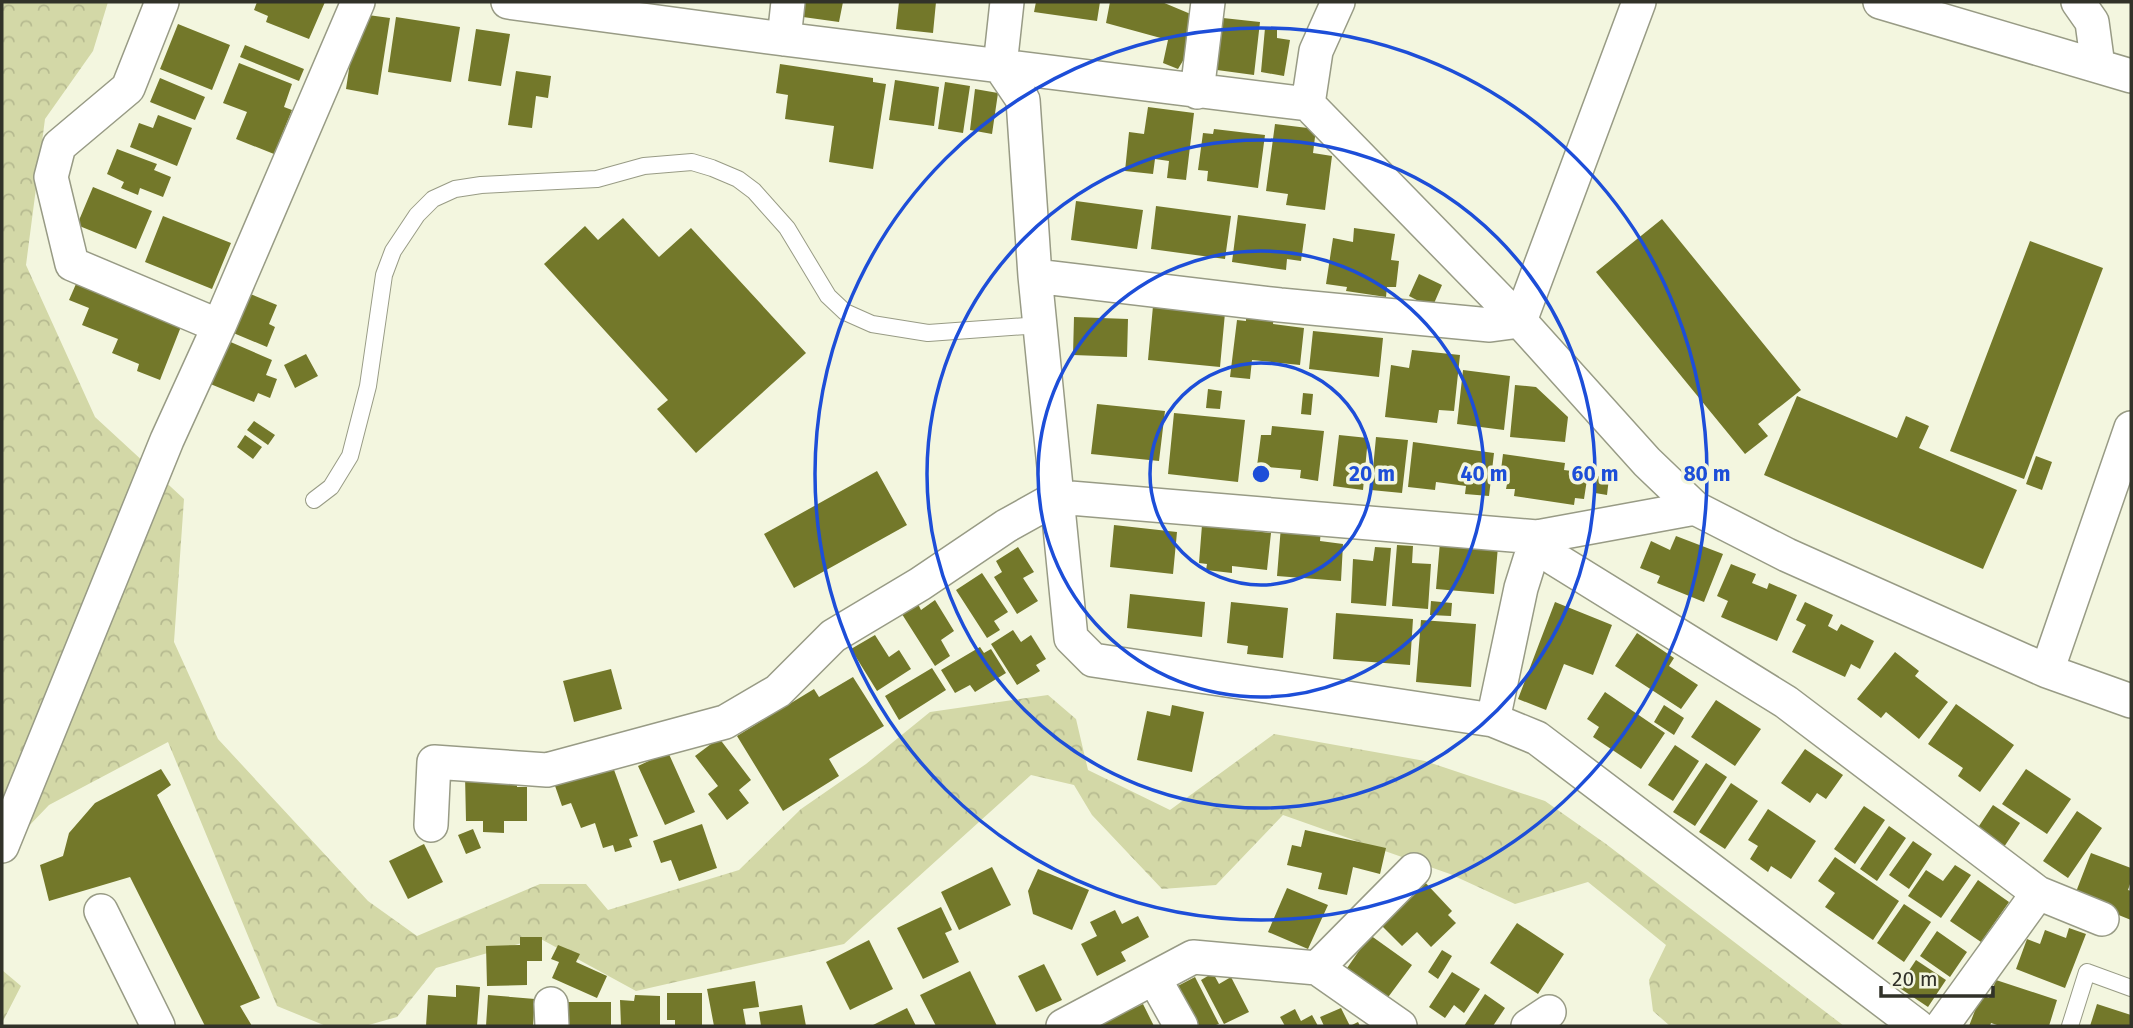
<svg xmlns="http://www.w3.org/2000/svg" width="2133" height="1028" font-family="'Fira Sans',sans-serif">
<defs>
<pattern id="forest-crowns" width="20" height="18" patternUnits="userSpaceOnUse" patternTransform="scale(1.75)"><rect width="20" height="18" fill="#d3d8a7"/><path d="M2 6a3 3 0 1 1 6 0M12 15a3 3 0 1 1 6 0" fill="none" stroke="#b6ba90"/></pattern>
</defs>
<rect width="100%" height="100%" fill="#f3f6df"/>
<!-- forest -->
<path fill="url(#forest-crowns)" d="M2,2H108L93,51L45,119L26,265L95,417L184,499L174,642L218,739L368,901L417,936L540,884H586L608,910L739,870L801,809L866,764L930,712L1048,695L1076,719L1088,770L1170,810L1274,734L1425,761L1545,801L1606,844L1844,1026H1670L1653,1011L1649,980L1666,945L1588,882L1515,904L1450,874L1283,815L1216,885L1162,889L1092,815L1074,785L1031,775L844,944L636,991L539,938L436,968L397,1017L365,1026H326L277,1006L168,742L49,805L2,854Z
M2,970L21,986L2,1023Z"/>
<!-- building -->
<path fill="#73782a" d="M257,2H325L309,39L266,22L268,16L254,10Z
M805,2H843L839,22L803,17Z
M899,2H936L933,33L896,29Z
M1036,2H1100L1097,21L1034,12Z
M1110,2H1162L1193,15L1184,59L1178,69L1163,63L1168,40L1106,23Z
M368,15L390,18L378,95L346,89L352,49Z
M396,17L460,27L451,82L388,72Z
M1223,18L1260,22L1254,75L1217,70Z
M178,24L230,45L212,90L160,69Z
M1265,28L1277,30V38L1290,40L1284,76L1261,72Z
M476,29L510,34L501,86L468,81Z
M245,45L304,69L299,81L240,57Z
M239,63L292,84L284,107L292,110L274,154L236,139L247,112L223,103Z
M780,64L873,78V82L886,84L873,169L829,162L834,126L785,119L788,95L776,93Z
M516,71L551,76L548,98L536,96L532,128L508,125Z
M160,78L205,97L195,120L150,102Z
M895,80L939,87L934,126L889,120Z
M945,82L970,86L963,133L938,129Z
M975,89L998,93L992,134L970,130Z
M1148,107L1194,113L1186,180L1167,178L1169,161L1155,159L1153,174L1125,171L1129,132L1144,134Z
M158,115L192,128L177,166L130,147L139,123L153,128Z
M1275,124L1316,129L1313,153L1332,156L1325,210L1286,205L1288,194L1266,191Z
M1214,129L1265,135L1258,188L1207,181L1208,171L1198,170L1203,133L1213,134Z
M117,149L157,164L154,170L171,177L163,197L140,188L138,195L121,188L124,182L107,174Z
M93,187L152,211L136,249L77,225Z
M1076,201L1143,210L1137,249L1071,240Z
M1156,206L1231,216L1225,259L1151,249Z
M1238,215L1306,224L1301,261L1287,259L1286,270L1232,262Z
M163,216L231,243L212,289L145,262Z
M623,218L659,257L691,228L806,353L696,453L657,409L668,400L544,264L585,226L598,240Z
M1662,219L1801,390L1758,424L1768,436L1745,454L1596,272Z
M1354,228L1395,234L1391,260L1399,261L1396,287H1387L1386,297L1346,291L1347,287L1326,284L1333,238L1353,242Z
M2030,241L2103,268L2024,479L1950,451Z
M1419,274L1442,285L1432,308L1409,296Z
M79,277L184,319L160,380L137,371L139,364L112,353L118,339L82,325L89,308L69,300Z
M248,293L277,305L269,324L275,327L267,347L231,332Z
M1153,306L1225,313L1220,367L1148,360Z
M1246,313L1274,316L1273,324L1304,328L1300,365L1252,360L1250,379L1230,377L1237,320L1246,321Z
M1074,317L1128,319L1127,357L1073,355Z
M1313,331L1383,338L1379,377L1309,369Z
M226,340L272,360L266,375L277,379L270,398L258,393L254,402L208,383Z
M1412,350L1460,355L1454,411L1439,410L1437,423L1385,417L1391,365L1409,368Z
M306,354L318,376L295,388L284,365Z
M1463,370L1510,376L1504,430L1457,424Z
M1515,385L1536,387L1568,417L1565,442L1510,437Z
M1208,389L1222,391L1220,409L1206,408Z
M1303,393L1313,394L1311,415L1301,414Z
M1797,396L1897,438L1906,416L1929,426L1919,448L2017,490L1983,569L1764,475Z
M1097,404L1165,411L1159,461L1091,454Z
M1174,413L1245,420L1238,482L1168,474Z
M254,421L275,435L268,445L247,430Z
M1272,426L1324,431L1318,481L1300,478L1301,470L1257,466L1261,435H1271Z
M245,435L262,447L253,459L237,447Z
M1339,435L1368,438L1363,490L1333,486Z
M1376,437L1408,440L1402,493L1371,490Z
M1413,442L1494,453L1489,496L1465,494L1466,486L1436,482L1435,490L1408,487Z
M1503,454L1565,463L1564,470L1588,473L1584,499L1575,498L1574,505L1514,496L1515,489H1506L1508,479L1500,478Z
M2036,456L2052,462L2042,490L2026,484Z
M877,471L907,525L794,588L764,534Z
M1597,476L1609,478L1607,495L1595,493Z
M1114,525L1177,532L1173,574L1110,567Z
M1202,525L1271,533L1267,570L1232,566V573L1206,570L1207,564L1199,563Z
M1281,526L1321,530L1320,541L1343,544L1341,581L1277,576Z
M1676,536L1723,554L1704,602L1657,583L1660,576L1640,568L1651,541L1670,550Z
M1440,542L1498,546L1494,594L1436,589Z
M1397,545L1413,546L1412,563L1431,564L1428,609L1392,606Z
M1018,547L1034,572L1023,578L1038,601L1017,614L994,577L1002,572L996,561Z
M1375,547L1391,548L1386,606L1351,603L1353,559L1373,561Z
M1731,564L1756,574L1752,583L1767,589L1769,583L1797,595L1777,641L1721,617L1728,601L1717,596Z
M982,573L1008,612L994,621L1000,630L987,638L956,590Z
M1130,594L1205,602L1202,637L1127,628Z
M935,600L954,631L941,640L950,656L935,666L900,611L917,602L921,610Z
M1431,601L1452,603L1451,616L1430,615Z
M1231,602L1288,608L1283,658L1247,654L1248,646L1227,643Z
M1555,602L1612,625L1593,675L1564,664L1546,710L1518,699Z
M1805,602L1833,615L1828,626L1837,631L1841,624L1874,641L1860,669L1851,664L1845,677L1792,652L1806,625L1796,620Z
M1336,613L1413,619L1410,665L1333,659Z
M1421,620L1476,624L1471,687L1416,682Z
M1013,630L1021,642L1031,635L1046,659L1036,665L1040,671L1017,685L991,644Z
M1637,633L1674,658L1669,666L1698,685L1681,709L1615,666Z
M875,635L889,657L899,650L911,669L877,691L851,649Z
M980,647L984,653L991,649L1006,673L975,692L970,685L955,693L941,670Z
M1895,652L1919,671L1915,676L1948,702L1919,739L1886,712L1881,718L1857,699Z
M932,668L946,690L899,720L885,696Z
M611,669L622,709L574,722L563,681Z
M853,677L884,726L829,759L839,776L783,811L737,736L814,689L819,697Z
M1605,692L1665,733L1641,769L1593,737L1599,727L1587,719Z
M1716,700L1761,729L1735,766L1691,737Z
M1956,704L2014,745L1980,792L1958,776L1963,768L1928,744Z
M1172,705L1204,712L1192,772L1137,760L1147,711L1170,716Z
M1664,705L1684,718L1674,735L1654,722Z
M719,738L751,780L739,790L749,803L727,820L708,794L718,786L695,756Z
M1675,745L1699,761L1673,801L1648,785Z
M1805,749L1843,775L1826,799L1817,793L1810,803L1781,783Z
M668,752L695,812L665,825L638,766Z
M1706,763L1727,777L1695,826L1673,812Z
M613,767L638,836L629,839L632,847L615,852L613,845L603,848L595,823L581,828L571,803L562,806L553,780L587,768L589,776Z
M161,769L171,785L157,795L260,998L240,1006L252,1026H205L130,877L49,901L40,865L63,856L69,833L95,803Z
M2026,769L2071,799L2047,834L2002,804Z
M465,775H517V787H527V821H504V833L483,832V821H466Z
M1731,783L1758,801L1725,849L1699,832Z
M1993,805L2020,823L2004,847L1977,829Z
M1864,806L1885,820L1855,864L1834,849Z
M1768,809L1816,841L1791,879L1771,866L1768,872L1750,859L1758,846L1748,840Z
M2077,811L2102,828L2068,878L2043,861Z
M702,824L717,868L679,881L671,860L661,863L653,841Z
M1889,826L1906,838L1877,881L1860,869Z
M473,829L481,848L466,854L458,835Z
M1305,830L1386,848L1380,874L1353,867L1347,895L1318,889L1322,873L1287,865L1292,845L1301,847Z
M1913,841L1932,854L1909,889L1889,875Z
M424,844L443,882L408,899L389,861Z
M2091,853L2131,868V881L2128,890L2131,891V920L2074,897Z
M1835,857L1899,901L1873,940L1825,907L1835,893L1818,881Z
M1955,865L1971,875L1941,918L1908,896L1926,870L1943,881Z
M992,867L1011,905L959,930L941,892Z
M1038,869L1089,890L1072,930L1033,914L1028,891Z
M1422,879L1452,911L1448,915L1456,923L1431,947L1417,932L1402,946L1378,922Z
M1978,880L2009,902L1981,942L1950,921Z
M1287,888L1328,905L1308,949L1268,932Z
M1904,904L1931,922L1904,962L1877,943Z
M941,907L952,930L945,933L959,962L923,979L897,928Z
M1115,910L1122,924L1138,916L1149,937L1121,952L1126,961L1097,976L1081,944L1097,936L1090,922Z
M1517,923L1564,954L1538,994L1490,963Z
M2069,928L2086,934L2065,988L2016,969L2027,939L2040,944L2045,930L2066,938Z
M1937,931L1967,952L1950,977L1920,956Z
M1370,935L1412,965L1386,1000L1345,971Z
M520,937H542V961H527V985L487,986L486,946L520,945Z
M869,940L893,989L850,1010L826,962Z
M558,945L580,954L576,962L607,976L597,998L552,978L559,962L551,959Z
M1442,950L1452,956L1438,979L1428,972Z
M1916,960L1946,980L1928,1007L1898,987Z
M1044,964L1062,1000L1036,1012L1018,976Z
M970,971L997,1026H936L920,995Z
M1452,972L1480,989L1464,1013L1454,1005L1445,1018L1429,1007Z
M1213,973L1219,984L1231,977L1249,1012L1224,1024L1201,980Z
M1195,977L1219,1024L1213,1026H1192L1172,989Z
M1996,980L2057,1000L2049,1026H2000L1991,1023L1990,1026H1969L1981,995L1989,998Z
M755,981L759,1007L743,1009L746,1026H714L707,989Z
M456,985L480,987L477,1026H426L428,995L456,997Z
M667,993H702V1026H675V1020H667Z
M1485,994L1505,1008L1493,1026H1464Z
M488,995L535,999L533,1026H486Z
M635,995L660,996V1026H621L620,1000L634,1001Z
M565,1002H611V1026H565Z
M1143,1004L1154,1026H1096Z
M2097,1004L2131,1015V1026H2090Z
M802,1005L806,1026H761L759,1012Z
M907,1008L916,1026H871Z
M1341,1008L1350,1026L1358,1022L1360,1026H1324L1320,1017Z
M1295,1009L1301,1021L1312,1015L1318,1026H1285L1280,1017Z"/>
<g fill="none" stroke-linecap="round" stroke-linejoin="round">
<defs>
<path id="lane" d="M314,500L331,487L350,456L368,386L384,275L393,251L417,215L433,199L455,189L481,185L597,179L644,166L692,162L712,168L738,179L754,191L787,228L828,296L845,312L872,324L928,333L1040,325
M2070,1026L2087,972L2131,988"/>
<path id="street" d="M162,2L128,88L59,146L51,177L72,264L219,326
M508,2L784,39L1308,104L1520,321L1647,462L1695,508L1787,555L2047,671L2131,701
M1007,2L1000,66L1023,100L1035,276L1071,638L1093,660L1493,720L1537,738L1917,1026
M1880,2L2131,76
M2078,2L2092,22L2098,66
M784,39L788,2
M1197,92L1208,2
M1308,104L1316,51L1338,2
M1035,276L1280,305L1490,325L1520,321L1639,2
M1537,537L1555,559L1786,702L2038,893L1942,1026
M2047,671L2131,428
M1493,720L1521,588L1537,537
M431,825L434,762L547,770L725,722L778,691L833,636L920,584L1006,526L1058,497L1537,537L1695,508
M2,846L167,440L219,326L358,2
M2038,893L2102,919
M101,911L158,1026
M1317,968L1414,870
M1154,978L1181,1026
M551,1004L552,1026
M1063,1026L1193,957L1317,968L1400,1026
M1528,1026L1549,1012"/>
</defs>
<!-- lane casing -->
<use href="#lane" stroke="#989b85" stroke-width="18"/>
<!-- street casing -->
<use href="#street" stroke="#989b85" stroke-width="36"/>
<!-- lane -->
<use href="#lane" stroke="#fff" stroke-width="16"/>
<!-- street -->
<use href="#street" stroke="#fff" stroke-width="33"/>
</g>
<!-- distance rings -->
<g fill="none" stroke="#1d4ed8" stroke-width="3.5">
<circle cx="1261" cy="474" r="111"/>
<circle cx="1261" cy="474" r="223"/>
<circle cx="1261" cy="474" r="334"/>
<circle cx="1261" cy="474" r="446"/>
</g>
<circle cx="1261" cy="474" r="10" fill="#1d4ed8" stroke="#f3f6df" stroke-width="3.5"/>
<g font-size="21" text-anchor="middle" font-weight="bold" fill="#1d4ed8" stroke="#f3f6df" stroke-width="7" stroke-linejoin="round" paint-order="stroke">
<text x="1372" y="481">20 m</text>
<text x="1484" y="481">40 m</text>
<text x="1595" y="481">60 m</text>
<text x="1707" y="481">80 m</text>
</g>
<!-- border -->
<rect width="2133" height="1028" fill="none" stroke="#313229" stroke-width="7"/>
<!-- scale -->
<path d="M1881 986v10h112v-10" fill="none" stroke="#313229" stroke-width="3.5"/>
<text x="1892" y="986" font-size="21" fill="#313229" stroke="#f3f6df" stroke-width="5" paint-order="stroke">20 m</text>
</svg>
